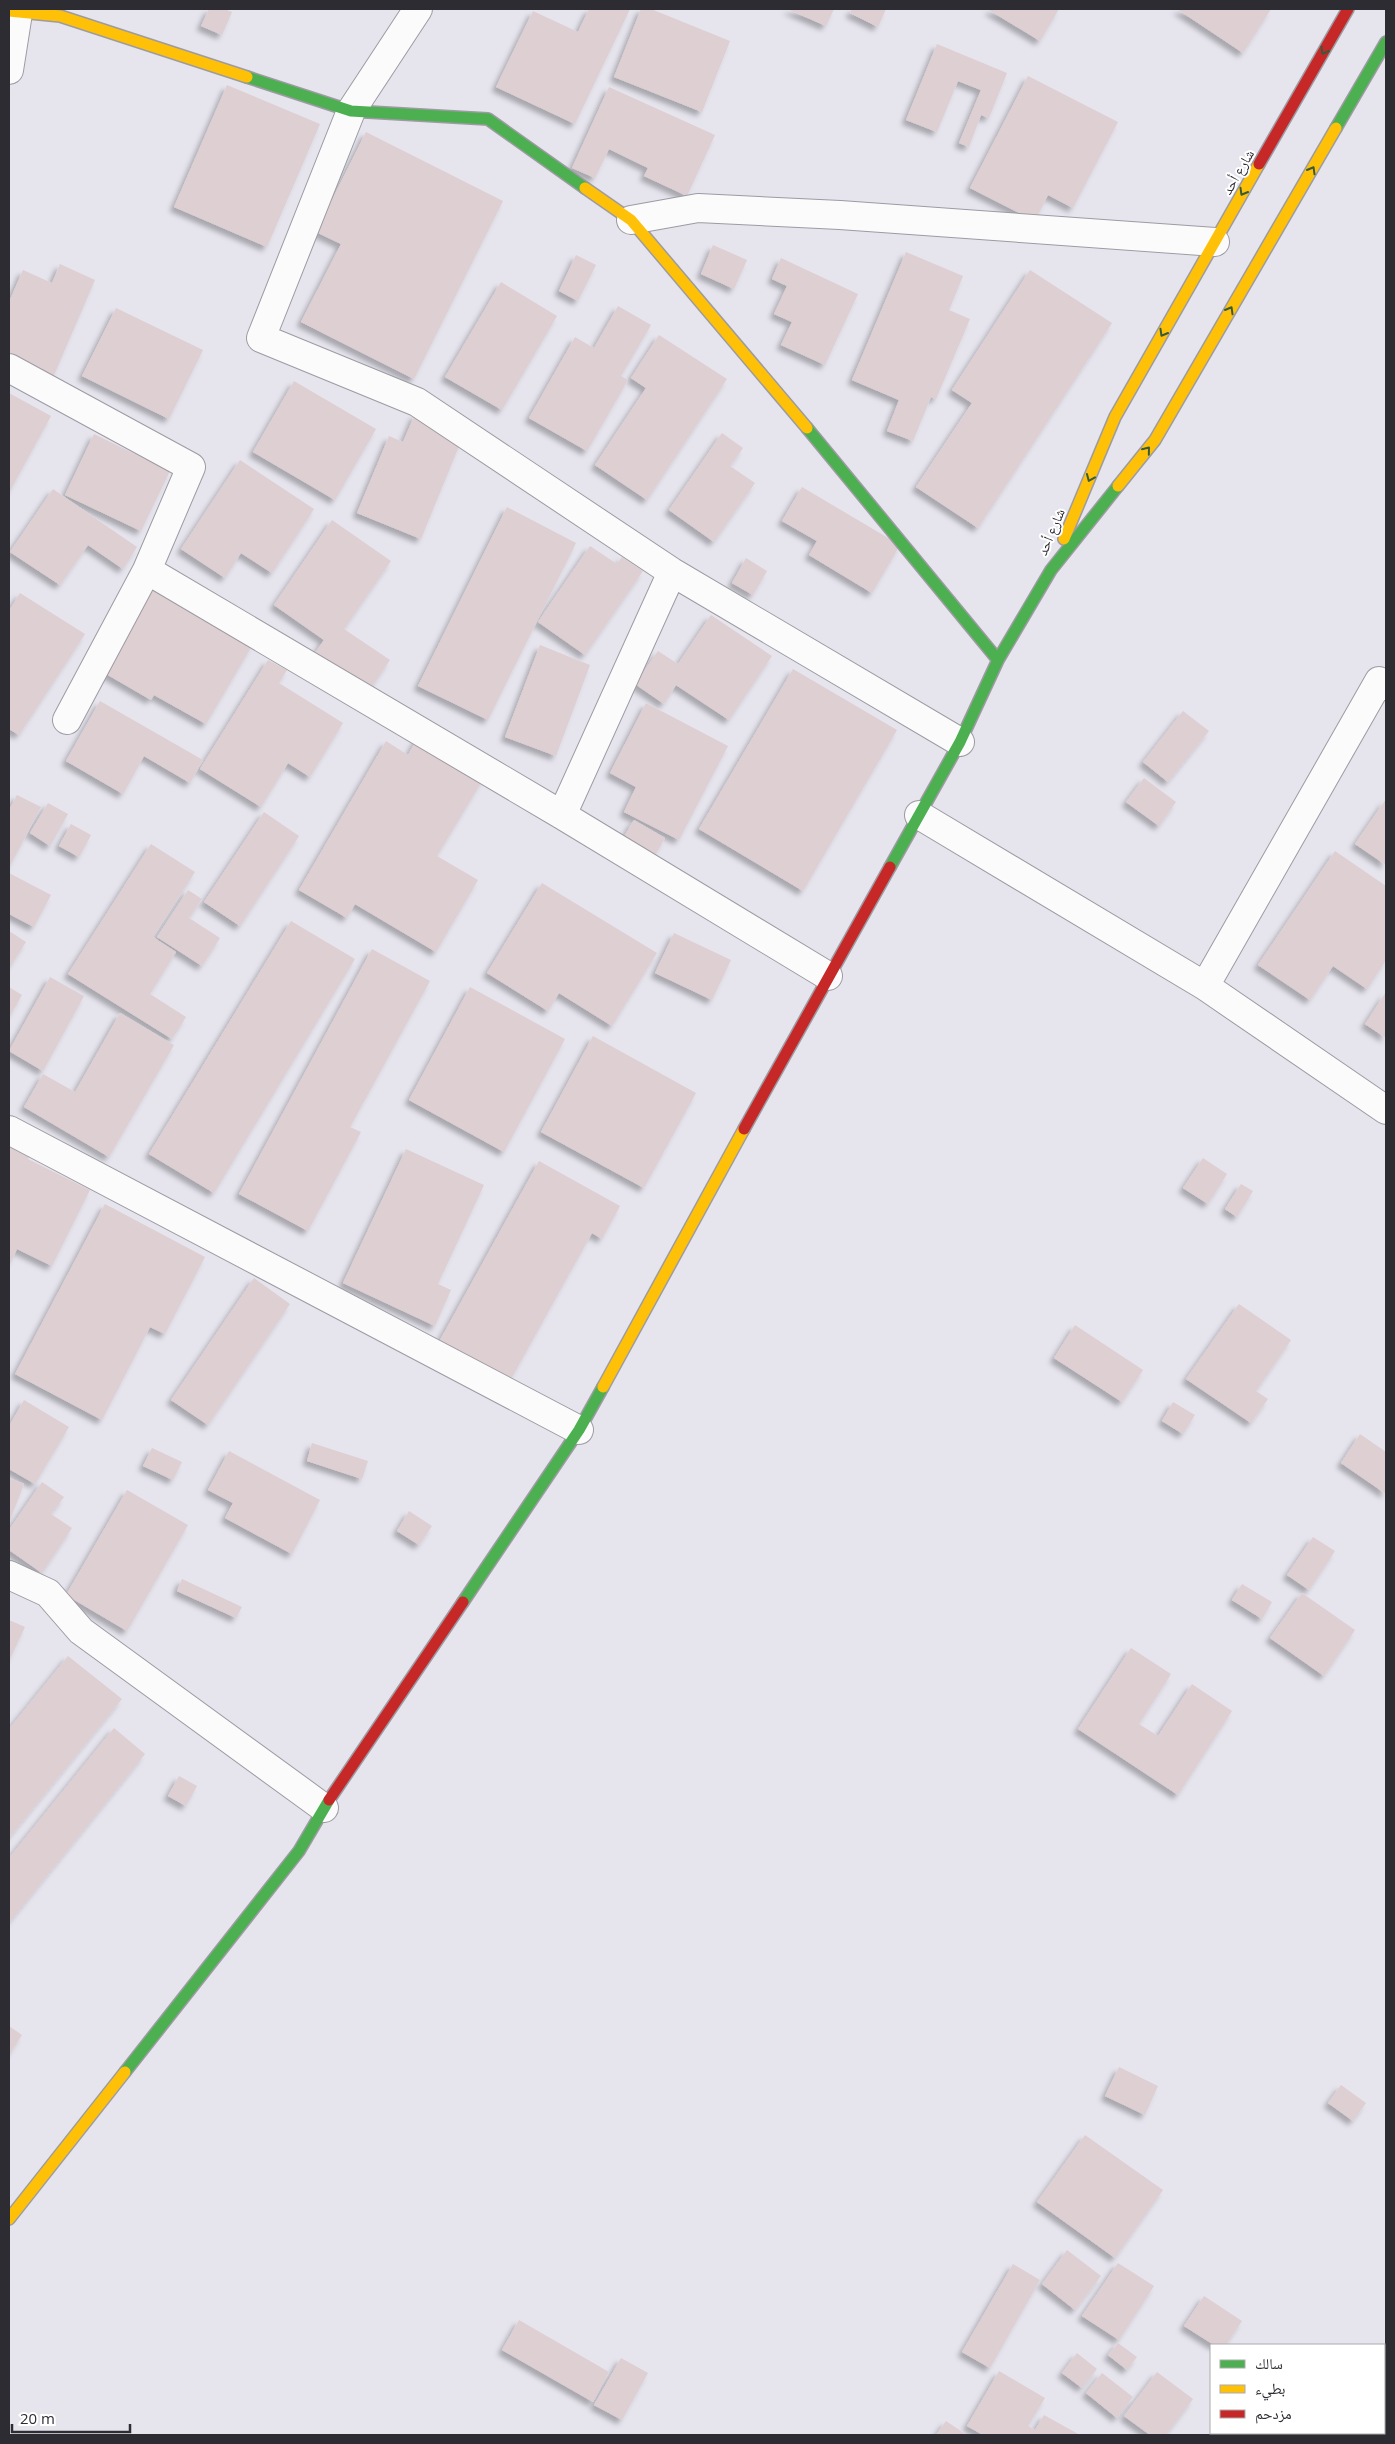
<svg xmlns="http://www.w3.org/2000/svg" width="1395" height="2444" font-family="'Open Sans','Noto Naskh Arabic',sans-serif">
<defs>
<filter id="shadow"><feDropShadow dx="-4.5" dy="4.5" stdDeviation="2.5" flood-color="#0004"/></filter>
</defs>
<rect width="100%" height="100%" fill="#e6e4ed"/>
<!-- building -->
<path fill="#decfd2" filter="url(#shadow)" d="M209,9H224L232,12L222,35L201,26Z
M589,9H630L575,124L496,87L533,11L578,32Z
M641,9H651L730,41L702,112L614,77Z
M787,9H834L826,26Z
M852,9H886L878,27L850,13Z
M990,9H1059L1040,41L989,10Z
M1177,9H1271L1243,53Z
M937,44L1007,73L989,118L981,115L969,147L959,143L981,90L958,81L937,132L906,120Z
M1028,76L1118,122L1073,208L1048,195L1035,221L970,188Z
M227,85L320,124L267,247L174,207Z
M609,87L715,135L687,196L644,176L648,168L609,149L595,178L572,168Z
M366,132L503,201L414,379L301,322L341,244L316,232Z
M713,245L747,260L734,289L701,274Z
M906,252L963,276L949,310L970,319L936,399L931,397L913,441L887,431L899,400L852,380Z
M576,255L596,265L578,301L559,291Z
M781,258L858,294L825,365L781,345L792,322L774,314L787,286L772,279Z
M60,264L95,280L51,382L9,363V302L23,270L52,283Z
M1030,270L1112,323L978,528L916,487L972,403L952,390Z
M501,282L557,316L502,410L445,377Z
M618,306L651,325L621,376L628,380L587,451L529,418L575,337L594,348Z
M116,308L203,350L169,419L82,376Z
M659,335L727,379L647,500L595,465L646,388L631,378Z
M294,381L376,429L335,500L253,452Z
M9,393L51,416L10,491H9Z
M415,414L464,434L421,539L357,513L389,436L403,442Z
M722,433L743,448L730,466L755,483L714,542L669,510Z
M94,434L170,471L141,531L65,495Z
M240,460L314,509L272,573L241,553L225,578L181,549Z
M802,487L900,545L872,593L809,555L817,541L782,521Z
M53,489L137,547L123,569L88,545L60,585L10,552Z
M507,507L576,543L488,720L418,686Z
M332,520L391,561L344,629L390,660L367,694L312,657L324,640L274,605Z
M590,546L617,564L622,557L643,571L585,655L538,622Z
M746,558L767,571L753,595L732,583Z
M152,585L253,644L206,724L154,695L151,700L101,671Z
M20,593L85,634L19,735L9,729V611Z
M711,615L772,656L729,720L676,685L664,704L635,684L658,651L678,664Z
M540,645L590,665L556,756L505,737Z
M268,660L287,670L279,683L343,723L310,777L288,763L261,807L200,769Z
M793,669L897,730L803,891L699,829Z
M100,701L203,760L190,783L144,756L123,794L66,761Z
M646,703L728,746L679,840L624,812L636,787L610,773Z
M1183,711L1209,731L1168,782L1143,762Z
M418,737L485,776L437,856L478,880L436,952L355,904L347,918L299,890L386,741L408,755Z
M1144,778L1176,802L1159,826L1126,802Z
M17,795L41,807L9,868V810Z
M1386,799V865L1355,844Z
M48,803L68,814L50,846L30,833Z
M264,812L299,836L240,926L204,902Z
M634,820L665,838L649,866L617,848Z
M71,824L91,835L79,857L59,846Z
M151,844L195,872L153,937L176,952L150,994L186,1017L172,1039L68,974Z
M1335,851L1386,886V960L1367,989L1333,966L1310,1000L1258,965Z
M9,873L51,895L34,927L9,914Z
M542,883L657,953L612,1026L559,993L548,1011L487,973Z
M188,890L202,899L189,918L220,938L202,966L157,937Z
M291,921L355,959L214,1193L149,1154Z
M9,931L26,942L9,968Z
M674,933L731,960L712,1000L655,973Z
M372,949L430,981L350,1127L361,1132L308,1231L239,1194Z
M50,977L84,996L43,1071L9,1051Z
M9,987L22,995L9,1017Z
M470,987L565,1039L504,1152L409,1100Z
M1386,992V1038L1365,1024Z
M120,1013L174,1045L109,1157L24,1107L43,1074L75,1092Z
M593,1036L696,1093L644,1188L541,1132Z
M9,1146L30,1156L28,1159L90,1190L52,1266L17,1249L12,1260L9,1259Z
M406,1149L484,1185L438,1284L451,1290L435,1326L343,1283Z
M1203,1158L1227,1174L1208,1204L1183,1188Z
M539,1161L620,1206L602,1239L592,1233L511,1379L440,1340Z
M1241,1184L1253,1191L1237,1217L1225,1209Z
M105,1204L205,1257L165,1334L150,1327L102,1420L15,1374Z
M254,1278L290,1304L208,1425L171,1400Z
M1239,1304L1291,1340L1256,1391L1268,1399L1251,1423L1186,1379Z
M1075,1325L1143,1370L1122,1402L1054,1358Z
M24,1400L69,1427L35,1484L9,1469V1426Z
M1173,1402L1195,1415L1183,1434L1162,1421Z
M1360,1434L1386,1452V1494L1341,1463Z
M312,1443L368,1461L362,1479L307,1461Z
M152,1448L182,1462L173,1480L143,1466Z
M229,1451L320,1500L292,1554L225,1518L233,1503L208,1490Z
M9,1478L24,1484L9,1523Z
M42,1482L64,1497L51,1514L72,1528L42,1573L9,1550V1530Z
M127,1490L188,1525L127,1631L66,1595Z
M409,1511L432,1526L419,1545L397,1531Z
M1313,1537L1335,1551L1309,1590L1287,1575Z
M182,1579L242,1607L236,1618L177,1591Z
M1242,1584L1272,1602L1262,1619L1232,1600Z
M1302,1593L1355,1630L1324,1676L1270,1638Z
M9,1620L25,1627L9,1661Z
M1131,1648L1171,1674L1139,1724L1158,1736L1192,1684L1232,1711L1178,1795L1078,1729Z
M68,1656L122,1699L9,1838V1729Z
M114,1728L145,1754L9,1923V1858Z
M179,1776L197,1786L186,1806L168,1796Z
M9,2026L22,2035L9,2055Z
M1119,2067L1158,2086L1145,2115L1105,2096Z
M1341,2085L1366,2103L1353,2121L1328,2103Z
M1085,2135L1163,2190L1115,2258L1037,2202Z
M1067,2250L1101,2276L1075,2310L1042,2284Z
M1118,2263L1154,2286L1119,2340L1082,2316Z
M1013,2264L1040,2280L990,2368L962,2352Z
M1204,2296L1242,2321L1226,2345H1214L1184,2326Z
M519,2320L609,2372L593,2402L502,2350Z
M1118,2343L1137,2357L1127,2370L1108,2355Z
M1077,2353L1097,2369L1082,2388L1062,2373Z
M621,2358L648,2373L622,2420L594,2405Z
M999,2371L1045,2398L1028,2426L1035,2430L1044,2415L1080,2435H983L967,2426Z
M1157,2372L1193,2399L1166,2435H1150L1124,2416Z
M1102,2373L1133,2397L1117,2418L1086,2393Z
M946,2421L967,2435H936Z
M1279,2433H1346L1348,2434L1283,2435Z"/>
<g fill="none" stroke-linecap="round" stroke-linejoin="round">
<defs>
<path id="street" d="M418,9L351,111L261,338L417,402L672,572L960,742
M9,70L18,13
M631,220L698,208L840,215L1215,242
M9,368L191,467L147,570L562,815L828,976
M67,720L147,570
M562,815L672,572
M919,815L1205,986L1379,681L1386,686
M1205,986L1386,1110
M9,1130L579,1430
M9,1575L48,1593L81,1631L324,1808"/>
<path id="fast" d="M247,77L351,111L488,119L585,188
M1336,128L1386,42
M807,428L998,660
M890,867L960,742L998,660L1051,570L1118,486
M463,1602L579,1430L603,1387
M125,2072L299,1851L329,1800"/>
<path id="slow" d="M9,11L60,16L247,77
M585,188L631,220L807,428
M1118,486L1155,440L1336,128
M1064,539L1115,417L1259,164
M603,1387L744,1129
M9,2219L125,2072"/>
<path id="jam" d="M1259,164L1348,9
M744,1129L890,867
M329,1800L463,1602"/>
</defs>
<!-- street casing -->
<use href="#street" stroke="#9d9ba2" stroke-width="30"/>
<!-- fast casing -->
<use href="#fast" stroke="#9d9ba2" stroke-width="14"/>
<!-- slow casing -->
<use href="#slow" stroke="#9d9ba2" stroke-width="14"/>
<!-- jam casing -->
<use href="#jam" stroke="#9d9ba2" stroke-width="14"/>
<!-- street -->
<use href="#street" stroke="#fbfbfc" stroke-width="28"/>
<!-- fast -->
<use href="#fast" stroke="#4caf50" stroke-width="11"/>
<!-- slow -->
<use href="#slow" stroke="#ffc107" stroke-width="11"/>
<!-- jam -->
<use href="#jam" stroke="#c62828" stroke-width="11"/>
</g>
<!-- one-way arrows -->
<defs><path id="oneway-chevron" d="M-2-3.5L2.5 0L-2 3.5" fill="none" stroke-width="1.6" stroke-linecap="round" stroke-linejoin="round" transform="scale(1.25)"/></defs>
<g stroke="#385a3d">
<use href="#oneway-chevron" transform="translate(1324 51) rotate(120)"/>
<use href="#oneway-chevron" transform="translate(1312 170) rotate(-60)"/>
<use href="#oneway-chevron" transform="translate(1243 192) rotate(120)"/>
<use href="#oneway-chevron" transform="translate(1230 310) rotate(-60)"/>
<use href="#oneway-chevron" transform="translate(1163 333) rotate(120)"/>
<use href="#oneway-chevron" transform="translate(1147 450) rotate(-51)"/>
<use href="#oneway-chevron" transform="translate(1090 478) rotate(113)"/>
</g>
<g text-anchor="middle" stroke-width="4" stroke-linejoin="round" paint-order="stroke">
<!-- street labels -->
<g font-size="14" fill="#2e2c33" stroke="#fff">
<text transform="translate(1238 172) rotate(-60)" y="5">شارع أحد</text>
<text transform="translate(1051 532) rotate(-67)" y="5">شارع أحد</text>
</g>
</g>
<!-- border -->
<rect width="1395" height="2444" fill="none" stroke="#2e2c33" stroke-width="20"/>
<!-- legend -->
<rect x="1210" y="2344" width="175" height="90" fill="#ffffff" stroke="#ababad"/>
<rect x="1220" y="2360" width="25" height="8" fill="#4caf50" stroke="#ababad"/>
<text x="1255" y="2369" font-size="15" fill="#2e2c33">سالك</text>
<rect x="1220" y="2385" width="25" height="8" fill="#ffc107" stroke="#ababad"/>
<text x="1255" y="2394" font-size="15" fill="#2e2c33">بطيء</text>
<rect x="1220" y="2410" width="25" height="8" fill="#c62828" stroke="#ababad"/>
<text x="1255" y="2419" font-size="15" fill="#2e2c33">مزدحم</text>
<!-- scale -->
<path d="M12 2424v8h118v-8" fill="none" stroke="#2e2c33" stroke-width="2.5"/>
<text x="20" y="2424" font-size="15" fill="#2e2c33" stroke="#ffffff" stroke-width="4" paint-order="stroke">20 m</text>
</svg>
